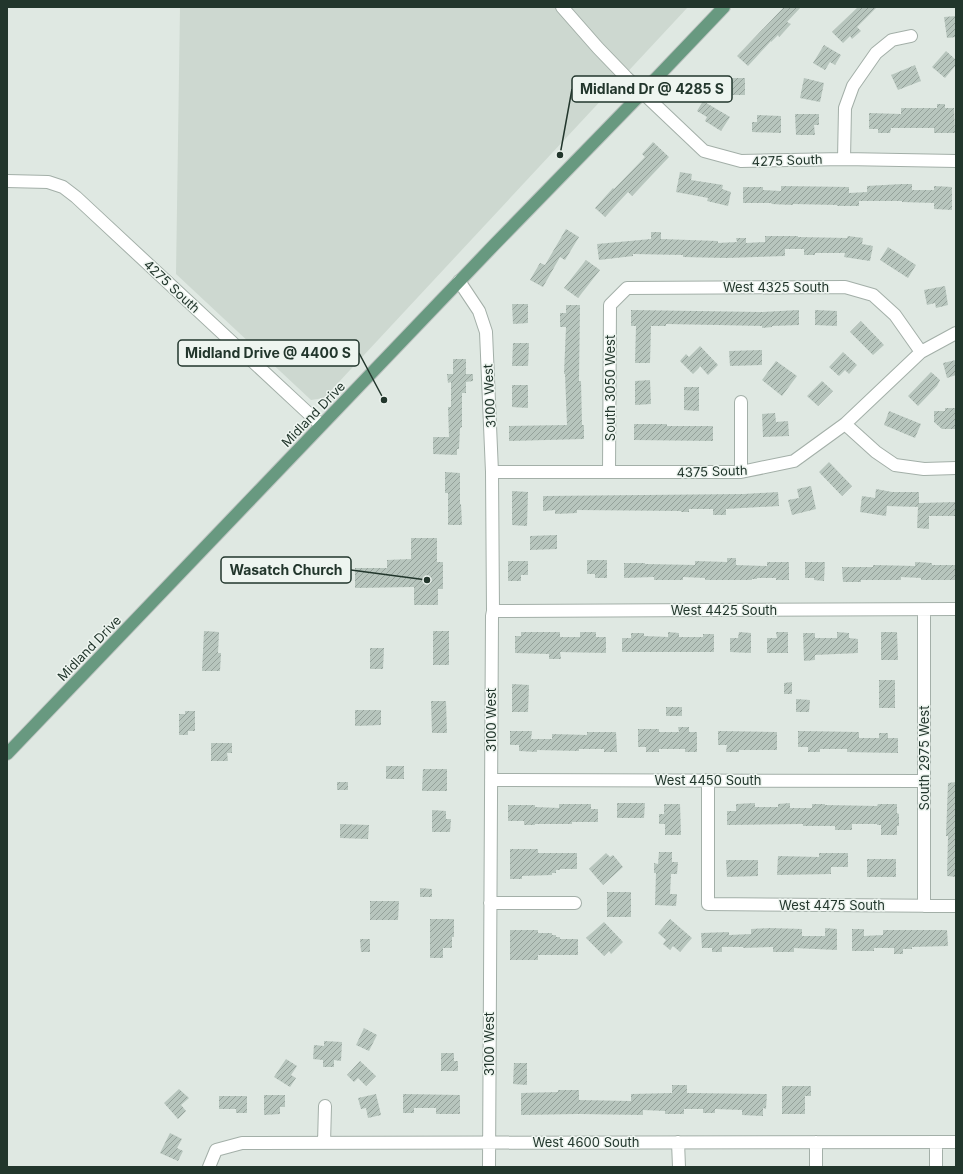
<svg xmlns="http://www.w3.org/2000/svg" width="963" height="1174" font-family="Inter,sans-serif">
<defs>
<pattern id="building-hatch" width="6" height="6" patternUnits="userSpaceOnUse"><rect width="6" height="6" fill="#b7c5bd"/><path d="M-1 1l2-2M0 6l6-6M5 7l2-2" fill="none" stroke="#94a19a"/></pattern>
</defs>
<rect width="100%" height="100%" fill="#dfe8e2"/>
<!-- built -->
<path fill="#cdd8d0" d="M180,7H688L324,398L311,400L176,274Z"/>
<!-- building -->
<path fill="url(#building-hatch)" d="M784,7H801L787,22L791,24L779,37L778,35L771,42V41L748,66L737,56Z
M858,7H877L857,27L861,31L852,39L850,36L843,43L832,32Z
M956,16V37L947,38L944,17Z
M824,45L841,55L835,65L830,62L825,70L813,63Z
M946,51L956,60V65L945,78L932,67Z
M915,65L921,81L898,90L891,75Z
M725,78H745V95H724Z
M804,78L824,83L820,102L800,98Z
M703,101L730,117L721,131L705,121L707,117L697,111Z
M937,104H945V108H954L955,133H934V128H891L890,133H878V129H869V113L901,114V108H937Z
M795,114H819V125H814L815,135H796Z
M757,115L781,116V133L752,132V122H757Z
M653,142L669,157L632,196L628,192L605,217L595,208L613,188L614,189L645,157L642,154Z
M680,172L692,174L691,180L723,185L722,189L731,192L728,206L707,201L708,198L676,192Z
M902,184H912V190H934V186L952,187V210L934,209V203L902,202V201H859V206H837V205L793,204V205L771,204L772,203H743V187H763V190L781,191V186L849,187V193L867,192V186Z
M566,229L579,237L565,260L560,257L543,287L530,280L540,263L545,265Z
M651,232H661V239L718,241V243L737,242L736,238H746V243L765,242V236H798V237L847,238L848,236L863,238L862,244L873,246L870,261L844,257L845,253H815V255H804V249H785V256L726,258L683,257V255L633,254V256L599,260L597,244L651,239Z
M888,247L916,265L908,278L880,260Z
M586,260L600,270L578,298L564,288Z
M945,286L948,305L936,308L935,303L927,305L924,290Z
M512,304H528V323L513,324Z
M566,305H580L579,381H581L582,425H584V439L509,441V426L567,425L565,374H564L566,327H560V313H566Z
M631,310L762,312L799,310V325L772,326V327L762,328V326L717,325L666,324V326H651L650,363H635L636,326H631Z
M815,310L837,311V326L815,325Z
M861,321L884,345L873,355L850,332Z
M513,343H529L528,366H512Z
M700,346L718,365L708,375L700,366L699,368L693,374L680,361L686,354L689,357Z
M762,350V365L730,366L729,351Z
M843,352L857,365L849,374L845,370L839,376L829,367Z
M453,359H466V374H473V381L466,382V393H462V427L460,428L459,449H457V455L433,454V437H449L448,407H451V382L448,383L447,374H453Z
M956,360V375L947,378L943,363Z
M776,361L797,376L782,396L762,380Z
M931,372L940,380L937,386L918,406L908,396Z
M650,380L651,404L635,405V381Z
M822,381L833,391L818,406L807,396Z
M512,385H528V408L512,407Z
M684,387H699V411L684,410Z
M945,408H955L956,429H942L934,422V411H945Z
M889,411L921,424L915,438L884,425Z
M775,413L776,422L788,421L789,436L763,437L762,414Z
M634,424H667V426H713V441L634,440Z
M829,462L852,486L842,496L819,472Z
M445,472L460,473V504H461L462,525H448V493H445Z
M811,486L816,509L792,515L788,500L799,498L797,489Z
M876,489L892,492H919V503L956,502V516H929V529L917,528L918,507L887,506L886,516L860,512L862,496L875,498Z
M512,491L528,492L527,526L512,525Z
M778,492L779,506L726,509V515H713V509H689V512H681V511L577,510V513L555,514V510L543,511V496L744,494Z
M557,535V549L530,550V536Z
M411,538H437V562H443V589H438V605H414V587L355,588V568H387V560L411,559Z
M727,558H736V565L767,566V562H789V580H776V578H757V579H752V580H705V578L683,577V580H654V577L624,578V563H645V564L695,565V561L727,562Z
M587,560H607V578H595V574H587Z
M508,561H528V575H521V581H508Z
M805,562H825L824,581L814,580V578H805Z
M915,562L932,563V565H956V580H921V578L901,577V580H861V582H843L842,567H873V565L915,566Z
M204,631L219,632L218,653H221L220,671H202Z
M433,631H449V665H433Z
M521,632H560V637H580V632H596V637H606V653L560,652L561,659H549V654L515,653V636H521Z
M668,632L679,633V637H703V634H714V652H622V638H631V633H644V636L668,637Z
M739,632L751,633V653L730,652V638H738Z
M776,632H788V653H767V638H777Z
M837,632L849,633V638L858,639V653L815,655V660L804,661L803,633H815V638H837Z
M881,632H897L898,660H881Z
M370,648H384L383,669H370Z
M879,680H895V708H879Z
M792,682V694H784V683Z
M512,684L529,685L528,712H512Z
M796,699L810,700L809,712H796Z
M431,701H446L447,733H432Z
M666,707H682V716H666Z
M355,710H381V725L355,726Z
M185,711H195V731H188V735H179V714H185Z
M678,727H689V732H697V752H685V749H659V752H646V747H638V729H659V732H679Z
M510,731H532L531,739H552V734L587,735V732H616L617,752H604V749H579V751L537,750V752L519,751V745H510Z
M718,731L777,732V750H739V752H726L727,745H718Z
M798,731L859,732V738H879V733H888V738H898V753L847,752V749H820V752H808V747H798Z
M211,743H232V753H227L228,761H211Z
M386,766H404V779H386Z
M423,769H447V791H422Z
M337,782H348V790H337Z
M956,782V877L947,876L948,836H946L948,783Z
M617,803H645L644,818H617Z
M755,803V807H778V804L790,803V808H812V804H825V805L877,806L878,804H897V813L899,814V826H897V835H881V825H877V824H852V830H835V826H803V824L727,825V811H736V804Z
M559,804H591V809H598V822H572V824H535V825H524V821H508V805H535V807L559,808Z
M664,804H680L681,835H665V824H659V814H664Z
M432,810L446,811V819H451L450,832H432Z
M340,824L369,825L368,839L340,838Z
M510,849H538V853H577V869H560V870H556V873H552V875L522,876V879H510Z
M659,852H672V862H678L677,874H671L670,894H677L676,906L655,905L656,873H654V863L658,864Z
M606,853L610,857L613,855L623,867L603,885L589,869Z
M819,853H848V867H831V874L777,875L778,856L819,857Z
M867,859H896V877H867Z
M726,860H758V876L727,877Z
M420,888L432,889V897H420Z
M607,892H631V917H607Z
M370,901H399L398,920H370Z
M430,919H454V937H452V948H443V958H430Z
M670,919L692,938L680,952L673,946L670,950L663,944L666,940L658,933Z
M604,922L623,942L611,954L609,951L604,956L586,938Z
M770,928L802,929V936H825V928L837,929V950L794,948V952H773V947L743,948V947H722V952H712V948H702L701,933L729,932V935L751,934V929Z
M852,929H864V936L883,935V930H947L948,946L912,947V949H903V954H894V948H874V951H852Z
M510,930H538V933H552V935H556V937H560V939H578V955H538V960H510Z
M360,939H370V952H361Z
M364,1028L377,1035L369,1051L356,1045Z
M324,1041L342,1042L341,1061L334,1060V1067H323V1060L313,1059L314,1045L324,1046Z
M441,1053H454V1061H458V1071H441Z
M286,1059L297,1066L291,1075L296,1078L290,1087L274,1077Z
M360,1061L376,1076L366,1086L358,1078L354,1082L347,1075Z
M514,1063H527V1085L513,1084Z
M672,1085H687V1093L767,1094L766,1109L763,1108V1116L742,1115V1110L715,1109V1113H703V1109H684V1114H665V1111L643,1110V1115L579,1114L521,1115V1093L558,1092V1090H579V1100L631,1101V1094L672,1093Z
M782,1086H811V1096H805V1114H782Z
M179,1089L189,1098L181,1105L186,1111L178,1119L164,1103Z
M376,1094L381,1115L368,1118L366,1108L361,1109L358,1098Z
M403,1094L460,1095V1114H436V1108H414V1113H403Z
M264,1095H285V1107H280V1114L264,1115Z
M219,1096H247V1113H236V1109H219Z
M170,1133L182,1139L177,1148L183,1151L178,1161L160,1153Z"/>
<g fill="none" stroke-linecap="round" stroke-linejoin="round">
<defs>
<path id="minor" d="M562,7L598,48L626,77L704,151L741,161L844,159L956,161
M844,159L845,108L853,86L876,53L892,40L911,36
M7,181L48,182L63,187L76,197L321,425
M459,281L479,311L486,332L492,472L493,611L492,616L489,1167
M741,402V472
M845,424L876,452L895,465L924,469L956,468
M492,472H741L794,461L845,424L921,352L956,333
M609,472L610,305L627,288L845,287L873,295L895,315L921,352
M924,610V906
M493,611L956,609
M491,780L924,781
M708,780V904L956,906
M490,903H575
M678,1142L679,1167
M816,1142V1167
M936,1142V1167
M324,1143L325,1106
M209,1167L216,1150L242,1143L956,1142"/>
<path id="major" d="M7,754L494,245L643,92L724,7"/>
</defs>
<!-- minor casing -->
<use href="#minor" stroke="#a3afa8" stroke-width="14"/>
<!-- major casing -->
<use href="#major" stroke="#bdc3c0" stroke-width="14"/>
<!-- minor -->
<use href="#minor" stroke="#fff" stroke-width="12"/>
<!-- major -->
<use href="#major" stroke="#689980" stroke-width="12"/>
</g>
<g text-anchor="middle" stroke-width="3" stroke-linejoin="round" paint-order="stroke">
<!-- street labels -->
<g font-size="13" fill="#22362c" stroke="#eef5f0">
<text transform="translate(787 160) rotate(-2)" y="5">4275 South</text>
<text transform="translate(172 286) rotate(43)" y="5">4275 South</text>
<text x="776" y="292">West 4325 South</text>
<text transform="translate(610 388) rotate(-90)" y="5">South 3050 West</text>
<text transform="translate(489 396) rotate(-93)" y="5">3100 West</text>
<text transform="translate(313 414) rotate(-46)" y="5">Midland Drive</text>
<text transform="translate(712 471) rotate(-2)" y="5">4375 South</text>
<text x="724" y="615">West 4425 South</text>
<text transform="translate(89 648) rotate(-46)" y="5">Midland Drive</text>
<text transform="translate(491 720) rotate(-90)" y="5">3100 West</text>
<text transform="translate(924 758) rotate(-90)" y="5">South 2975 West</text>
<text x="708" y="785">West 4450 South</text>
<text x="832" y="910">West 4475 South</text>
<text transform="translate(489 1044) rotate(-90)" y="5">3100 West</text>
<text x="586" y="1147">West 4600 South</text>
</g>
</g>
<!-- callouts -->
<path fill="none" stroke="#22362c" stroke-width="1.5" d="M560 155L572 89M384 400L359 353M427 580L351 570"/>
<g fill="#22362c" stroke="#eef5f0" stroke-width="1.5">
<circle cx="560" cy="155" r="4"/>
<circle cx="384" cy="400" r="4"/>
<circle cx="427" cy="580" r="4"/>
</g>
<g fill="#eef5f0" stroke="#22362c" stroke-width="1.5">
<rect x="572" y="76" width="160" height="26" rx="4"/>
<rect x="178" y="340" width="181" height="26" rx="4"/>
<rect x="221" y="557" width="130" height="26" rx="4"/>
</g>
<g font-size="14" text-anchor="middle" font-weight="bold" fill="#22362c">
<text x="652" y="94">Midland Dr @ 4285 S</text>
<text x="268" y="358">Midland Drive @ 4400 S</text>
<text x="286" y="575">Wasatch Church</text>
</g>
<!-- border -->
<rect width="963" height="1174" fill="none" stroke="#22362c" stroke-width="16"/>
</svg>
